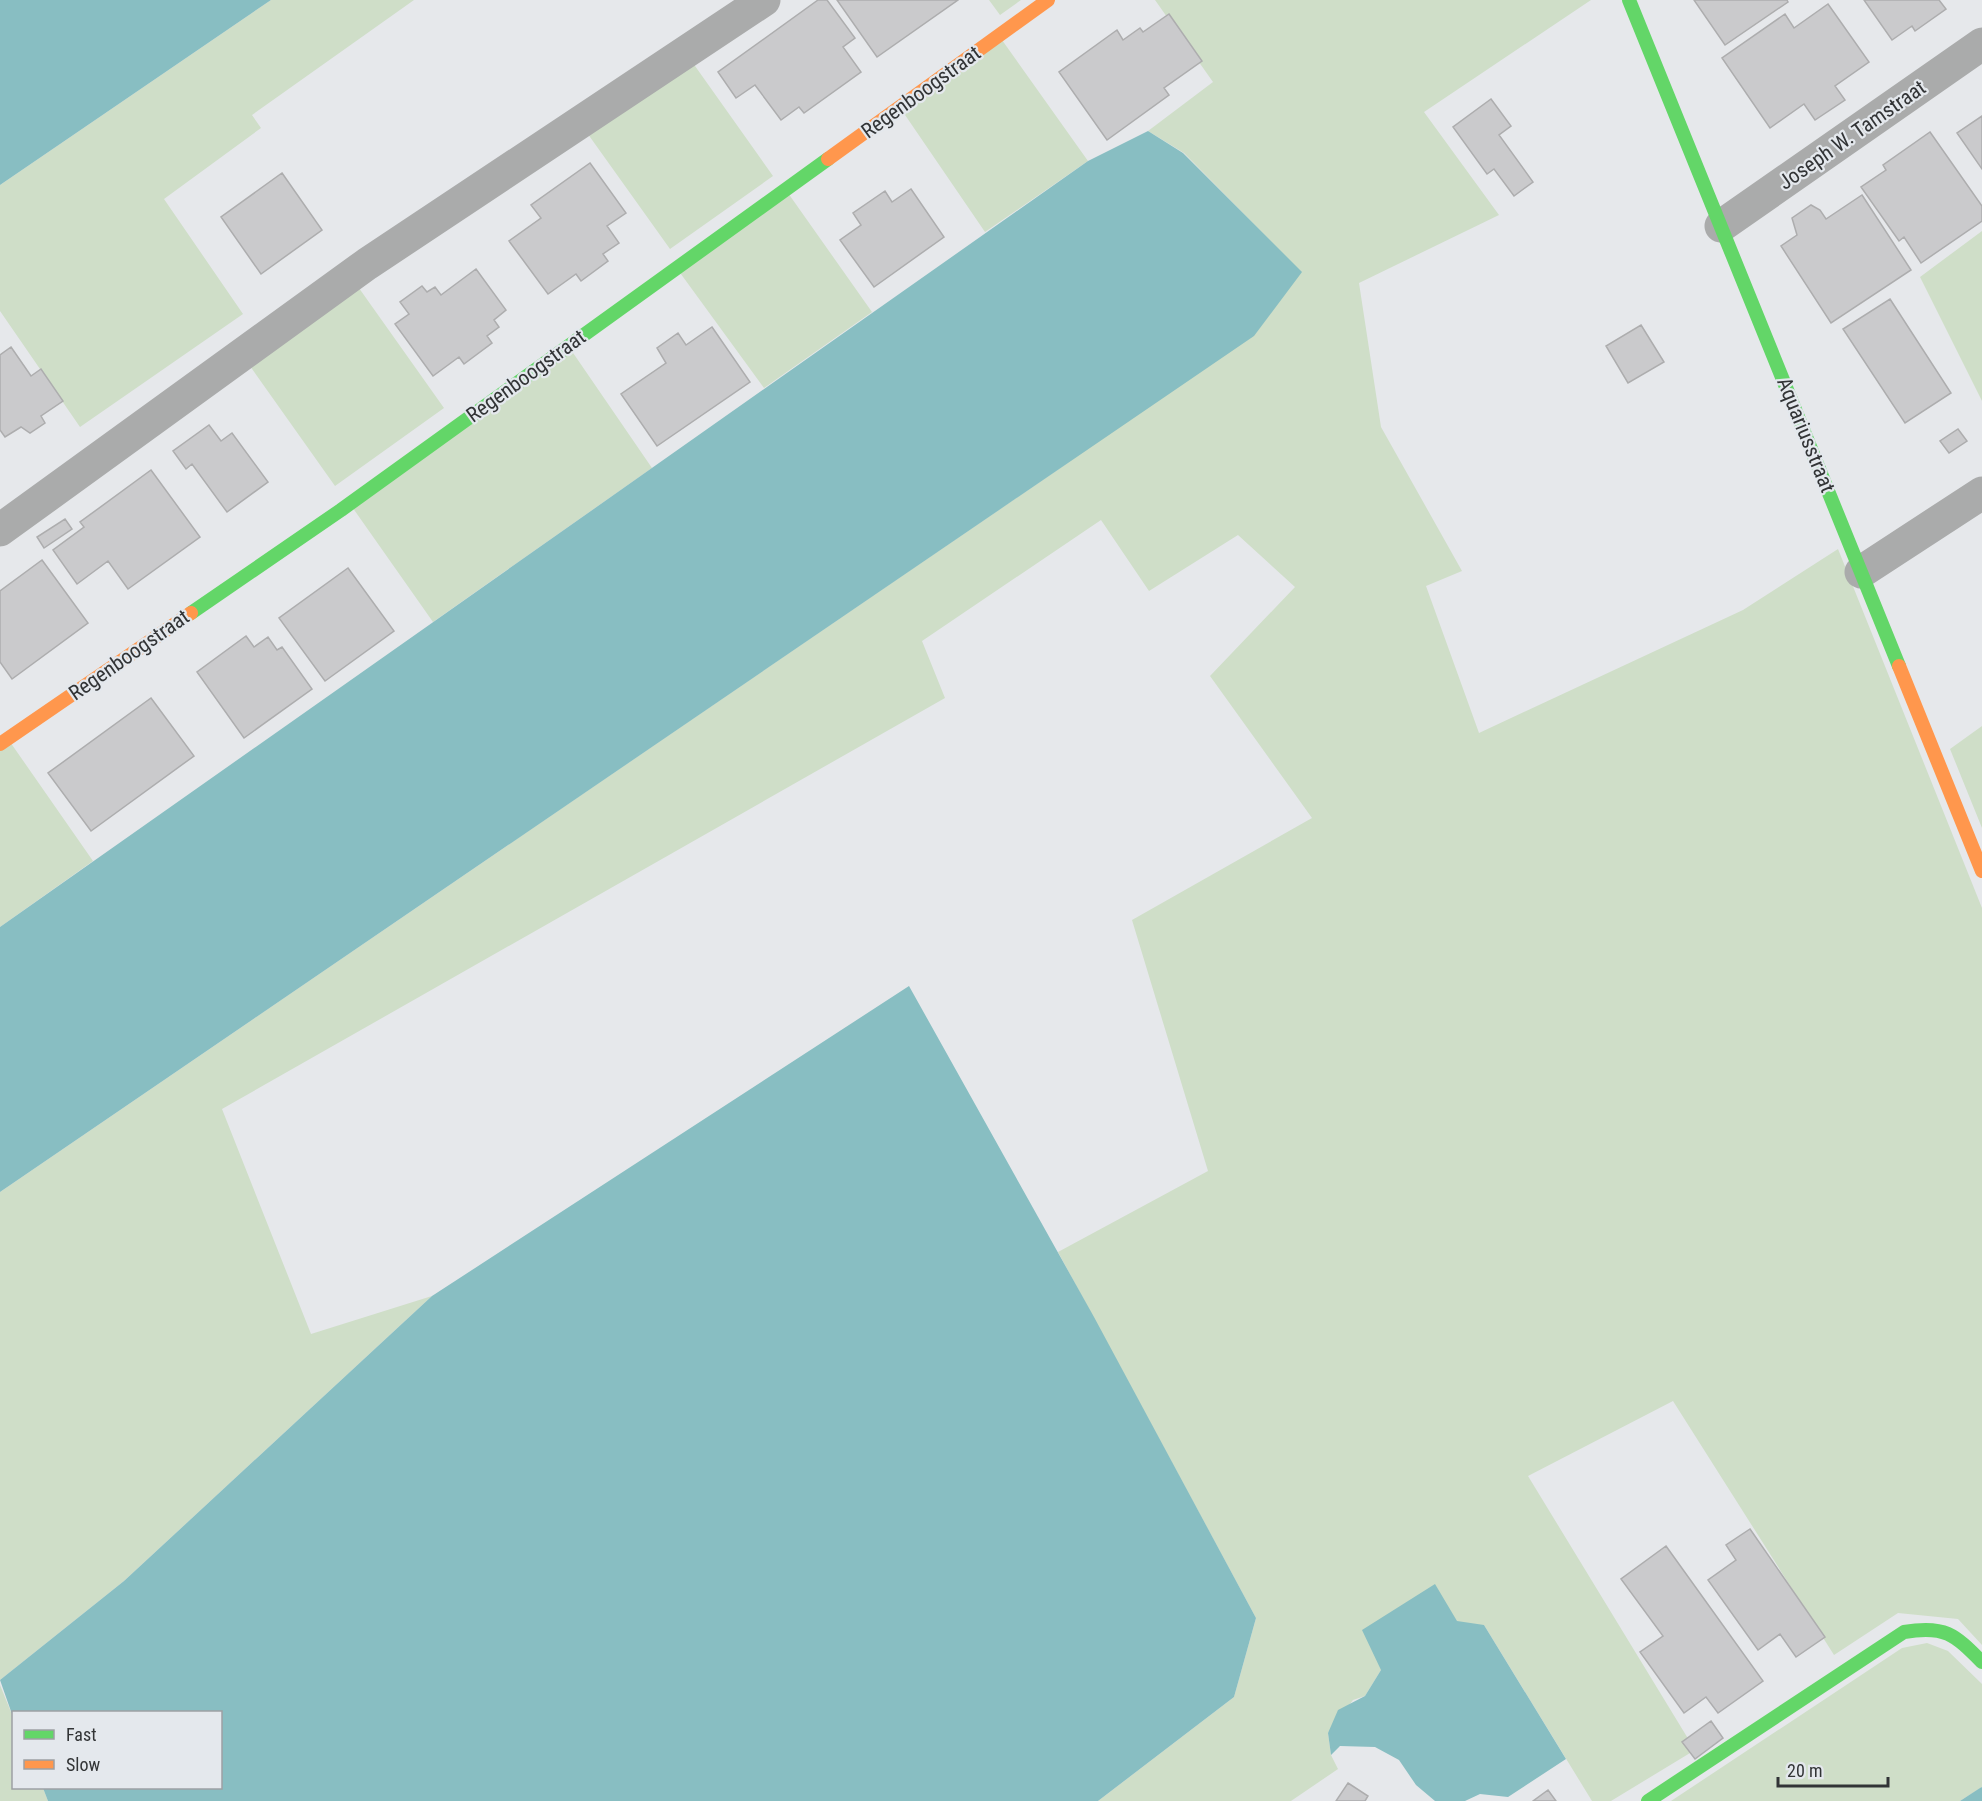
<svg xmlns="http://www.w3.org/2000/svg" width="1982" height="1801" font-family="'Roboto Condensed',sans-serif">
<rect width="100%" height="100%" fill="#e6e8eb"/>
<!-- green -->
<path fill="#cfdec8" d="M271,0H414L252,115L261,128L164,199L243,314L80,427L0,311V185Z
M989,0H1021L1000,15Z
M1155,0H1591L1424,112L1499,215L1359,283L1381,427L1462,571L1426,586L1479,733L1743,610L1838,549L1982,908V1645L1958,1619L1898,1613L1834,1655L1673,1401L1528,1476L1695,1750L1611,1801H1592L1484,1625L1381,1670L1365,1696L1353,1700L1328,1733L1331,1755L1338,1769L1291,1801H1098L1234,1697L1256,1618L1058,1252L1208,1171L1132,920L1312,818L1210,676L1295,587L1238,535L1149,591L1101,520L922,641L945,698L222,1109L311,1334L432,1296L124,1581L0,1680V1192L1066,464L1301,272L1184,153L1148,131L1213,82Z
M1002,40L1088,161L985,232L903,112Z
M678,42L773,176L670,249L575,116Z
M788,193L872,312L764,388L678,270Z
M1982,231V401L1920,277Z
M349,274L444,408L335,486L240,352Z
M569,347L652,468L433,622L350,504Z
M1982,726V828L1950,749Z
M8,739L93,861L0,927V745Z
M1927,1643L1948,1651L1982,1684V1787L1960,1801H1671L1902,1648Z
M0,1685L13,1717L14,1788H43L48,1801H0Z"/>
<!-- water -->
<path fill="#88bec2" d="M0,0H271L0,185Z
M1148,131L1183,153L1302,272L1254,336L0,1192V927L1088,161Z
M909,986L1094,1317L1256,1618L1234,1697L1098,1801H48L43,1788H220V1712H14L13,1717L0,1680L124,1581L432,1296Z
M1435,1584L1457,1621L1484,1625L1566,1759L1508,1797L1480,1794L1465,1801H1435L1416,1785L1399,1760L1375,1747L1340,1746L1331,1755L1328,1733L1338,1710L1365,1696L1381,1670L1362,1630Z
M1982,1787V1801H1960L1980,1788Z"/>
<!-- building -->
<path fill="#cacacc" stroke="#adadae" stroke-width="1.5" d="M818,0H827L855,38L843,47L861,72L804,113L799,107L781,120L755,85L736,98L718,72Z
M837,0H958L877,57Z
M1694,0H1787L1788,2L1725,45Z
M1864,0H1939L1946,9L1915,31L1912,26L1892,40Z
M1828,4L1869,62L1835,86L1845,100L1815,120L1804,104L1770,128L1722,58L1785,14L1794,28Z
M1169,14L1202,61L1164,88L1169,95L1107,140L1059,72L1117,30L1123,40L1140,28L1143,32Z
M1491,99L1511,126L1499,135L1533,182L1514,196L1494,169L1487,174L1453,127Z
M1982,116V169L1957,133Z
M1930,132L1982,206V221L1921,263L1904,237L1899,241L1861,187L1886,170L1883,165Z
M590,163L626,213L607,226L619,243L603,254L608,261L581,281L576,274L548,294L509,241L541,218L531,205Z
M282,173L322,230L261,274L221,217Z
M911,189L944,237L874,287L840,240L861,225L853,213L885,191L892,202Z
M1862,195L1911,270L1831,323L1781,246L1797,235L1792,218L1811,205L1820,210L1826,219Z
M476,269L506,310L494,320L499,327L487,336L492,343L464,364L459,357L433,376L395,324L409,314L400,302L422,286L427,292L435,287L441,295Z
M1890,299L1951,393L1905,423L1843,329Z
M1641,325L1664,362L1628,383L1606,346Z
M712,327L750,382L657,446L621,394L666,363L657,348L678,333L686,345Z
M11,347L31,376L41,369L63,401L41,416L45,423L30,433L21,427L5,437L0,430V355Z
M209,425L221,441L232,433L268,482L227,512L192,464L186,469L173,451Z
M1958,429L1967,441L1949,453L1940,441Z
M151,470L200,537L128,589L108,561L77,584L53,550L84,527L80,522Z
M65,519L72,529L44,548L37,537Z
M42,560L88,623L12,679L0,662V591Z
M348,568L394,631L325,681L279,618Z
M246,636L254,647L268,637L277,650L282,647L312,689L244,738L197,672Z
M151,698L194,756L91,831L48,773Z
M1750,1529L1825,1637L1796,1657L1780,1634L1758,1650L1708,1580L1736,1560L1726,1545Z
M1666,1546L1763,1681L1718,1713L1706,1697L1684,1713L1640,1652L1663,1636L1621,1579Z
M1711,1721L1723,1738L1695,1759L1682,1742Z
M1348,1783L1368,1796L1365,1801H1336Z
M1548,1790L1556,1801H1533Z"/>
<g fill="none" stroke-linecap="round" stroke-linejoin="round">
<!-- street -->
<path stroke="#aaabab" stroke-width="33" d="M1721,226L1982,44
M0,530L367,264L764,0
M1861,572L1982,493"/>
<!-- fast -->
<path stroke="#63d668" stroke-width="14" d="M1629,0L1899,666
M191,613L341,510L828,159
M1648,1801L1904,1632C1945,1625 1954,1634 1982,1662"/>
<!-- slow -->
<path stroke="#ff974d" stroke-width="14" d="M828,159L1048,0
M1899,666L1982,871
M0,744L191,613"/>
</g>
<g text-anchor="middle" stroke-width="4.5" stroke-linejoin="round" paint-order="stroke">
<!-- street labels -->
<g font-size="21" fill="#323436" stroke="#e4e8ed">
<text transform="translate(921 92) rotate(-36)" y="7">Regenboogstraat</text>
<text transform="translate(1852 135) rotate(-35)" y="7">Joseph W. Tamstraat</text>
<text transform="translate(526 376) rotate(-36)" y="7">Regenboogstraat</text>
<text transform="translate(1806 435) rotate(68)" y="7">Aquariusstraat</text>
<text transform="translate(129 655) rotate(-35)" y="7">Regenboogstraat</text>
</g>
</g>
<!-- legend -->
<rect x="12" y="1711" width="210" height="78" fill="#e4e8ed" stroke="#9da0a4" stroke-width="1.5"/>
<rect x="24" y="1730" width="30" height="9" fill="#63d668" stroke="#9da0a4" stroke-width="1.5"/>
<text x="66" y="1741" font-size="18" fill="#323436">Fast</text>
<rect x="24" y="1760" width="30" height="9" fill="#ff974d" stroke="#9da0a4" stroke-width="1.5"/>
<text x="66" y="1771" font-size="18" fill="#323436">Slow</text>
<!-- scale -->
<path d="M1778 1777v9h110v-9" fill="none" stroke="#323436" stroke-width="3"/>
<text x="1787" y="1777" font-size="18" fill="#323436" stroke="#e4e8ed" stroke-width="4.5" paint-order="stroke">20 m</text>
</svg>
